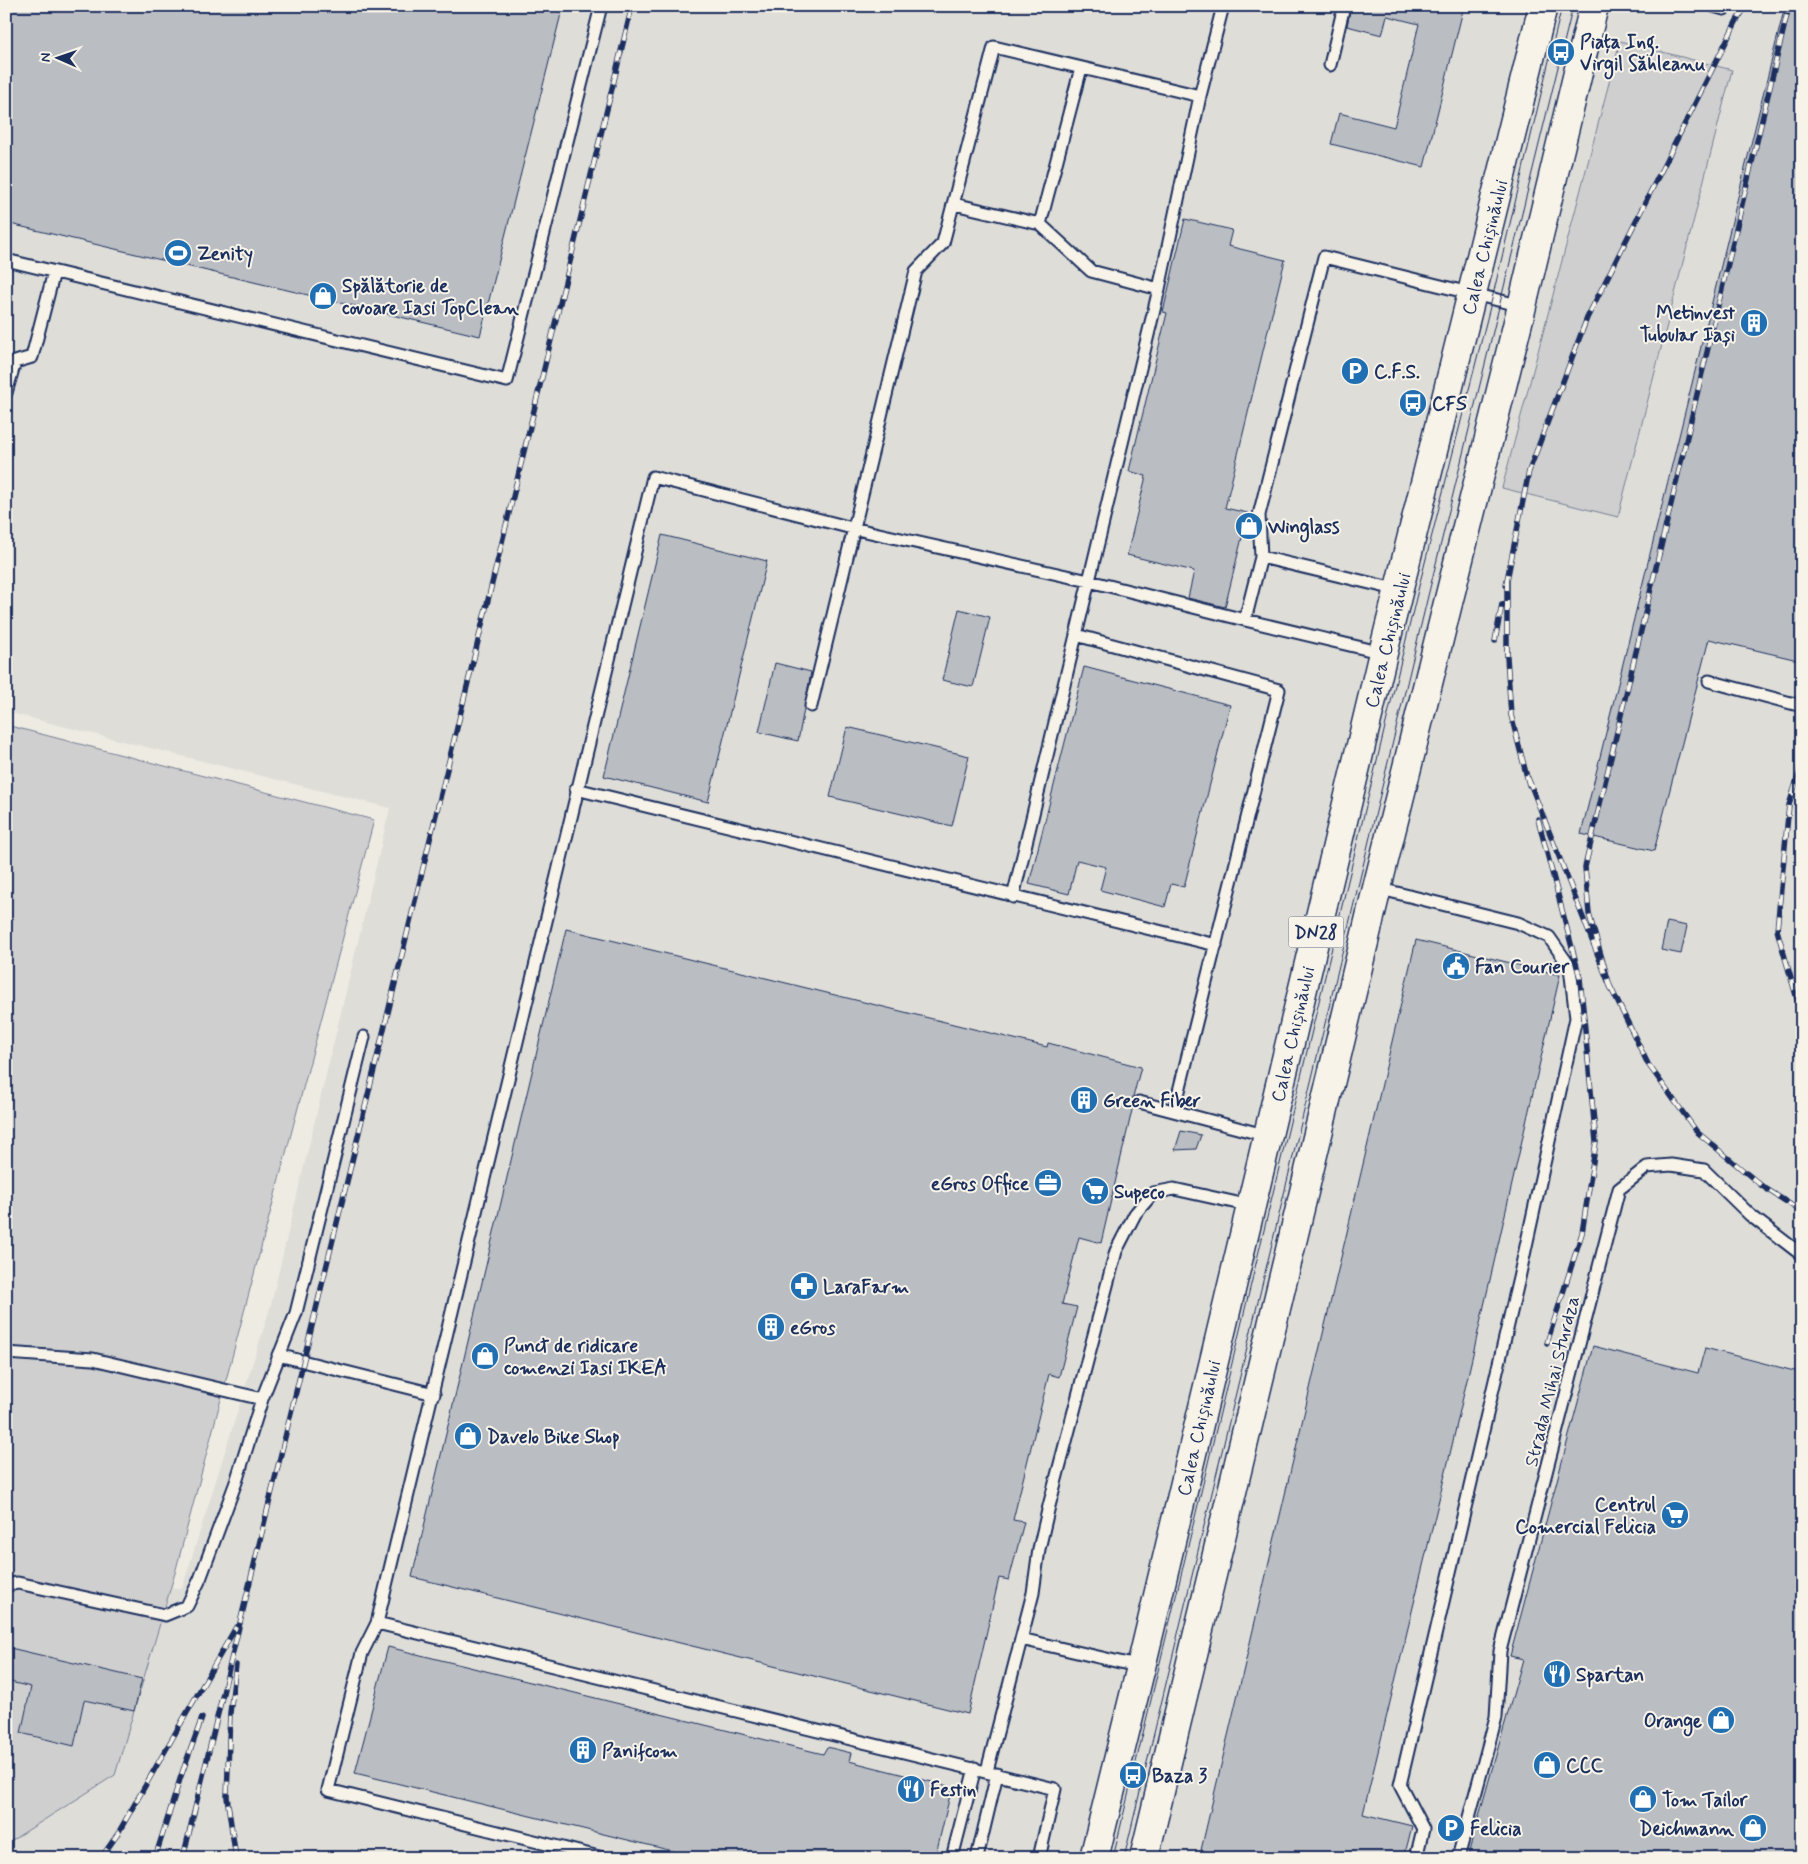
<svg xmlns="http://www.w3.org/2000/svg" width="1808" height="1864" font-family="Mynerve,sans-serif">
<rect width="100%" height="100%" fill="#eeebe2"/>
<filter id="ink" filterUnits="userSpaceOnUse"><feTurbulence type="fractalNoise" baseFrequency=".02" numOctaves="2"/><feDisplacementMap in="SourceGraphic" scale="10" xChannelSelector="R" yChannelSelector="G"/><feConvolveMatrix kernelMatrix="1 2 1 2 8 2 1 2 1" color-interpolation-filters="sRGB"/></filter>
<g filter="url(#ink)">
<!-- built -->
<path fill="#deddd8" d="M6,6H1802V1858H6V1561L182,1589L270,1308L390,808L6,712Z"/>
<!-- green -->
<path fill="#cfcfcf" stroke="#757f96" d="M1620,41L1732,70L1618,517L1502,488Z
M6,725L374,820L175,1573L115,1775L6,1844Z"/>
<!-- building -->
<path fill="#babdc2" stroke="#1b2f5e" d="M6,6H563L480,336L6,223Z
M1351,6H1464L1424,167L1331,144L1339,113L1394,127L1419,24L1387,16L1382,35L1347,26Z
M1785,6H1802V661L1709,639L1654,851L1581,834Z
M1185,219L1232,230L1228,246L1285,260L1225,508L1248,513L1225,607L1188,598L1194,571L1127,555L1146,476L1129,471L1167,313L1163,312Z
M662,535L767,561L708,802L604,776Z
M959,609L990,617L973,687L942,680Z
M775,663L811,672L798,741L759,732Z
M1084,667L1230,705L1184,887L1171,884L1165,907L1100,890L1106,867L1077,860L1069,894L1029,884Z
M847,727L969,756L952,826L830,797Z
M1667,922L1687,926L1681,954L1661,950Z
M566,929L1047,1047L1048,1043L1141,1067L1132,1101L1133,1106L1101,1243L1079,1237L1062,1304L1077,1307L1059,1377L1049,1374L1013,1520L1024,1522L1009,1580L999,1578L968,1714L412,1577Z
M1416,940L1560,975L1450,1454L1363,1814L1412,1826L1404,1858H1233L1201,1850Z
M1181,1131L1201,1135L1196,1149L1175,1150Z
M1593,1346L1698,1373L1705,1348L1802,1373V1858H1478L1468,1855L1523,1659L1510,1656Z
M6,1647L142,1679L134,1711L84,1700L74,1746L21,1733L31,1687L6,1681Z
M388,1647L823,1754L827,1747L851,1753L849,1761L952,1787L935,1858H701L355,1773Z"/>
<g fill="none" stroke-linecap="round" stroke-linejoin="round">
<defs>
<path id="lane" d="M1713,6L1724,9
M1330,65L1344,6
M954,204L1040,224L1091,271L1159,289
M1040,224L1081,68
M6,260L507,381L601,6
M6,393L15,362L32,357L54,272
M1261,557L1399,590
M1383,653L1245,620L1261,557L1259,515L1324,257L1522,306
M1709,681L1802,706
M811,706L916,271L943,243L994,47L1200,96
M576,789L1216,945
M1377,888L1518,923L1549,937L1570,967L1576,1018L1519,1278L1400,1785L1423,1829L1416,1858
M1013,897L1076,635
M1139,1102L1268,1136
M1174,1111L1279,690L1076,635L1159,289L1200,96L1223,6
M6,1353L93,1359L262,1399
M278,1355L434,1394
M6,1585L18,1583L165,1615L187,1606L200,1579L236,1482L262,1399L296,1313L364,1037
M377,1623C471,1242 559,858 653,477L852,528L1089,581L1245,620
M1021,1639L1141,1667
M987,1771L1033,1593L1039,1549L1049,1506L1116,1251L1135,1214L1153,1193L1174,1189L1251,1206
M603,1858L328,1790L362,1653L377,1623L1055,1789L1039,1858
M952,1858L975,1768
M977,1858L997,1774
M1458,1858L1496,1717L1500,1651L1619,1189L1647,1167L1671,1165L1704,1170L1750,1215L1802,1255"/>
<path id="primary" d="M1094,1858L1141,1667L1383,653L1543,6
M1144,1858L1377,888L1522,306L1594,6"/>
</defs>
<!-- lane casing -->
<use href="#lane" stroke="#1b2f5e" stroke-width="15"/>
<!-- primary casing -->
<use href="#primary" stroke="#1b2f5e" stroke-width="31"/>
<!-- lane -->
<use href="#lane" stroke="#f7f3e8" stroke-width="11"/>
<!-- primary -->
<use href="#primary" stroke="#f7f3e8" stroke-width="28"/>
<!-- tram -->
<path stroke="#1b2f5e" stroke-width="1" d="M1113,1858L1417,594L1492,299L1562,6
M1124,1858L1428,596L1573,6"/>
<defs>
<path id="rail" d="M1507,579V657L1511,715L1529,785
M1506,585L1529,471L1587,318L1736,22L1746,6
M1495,641L1502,604
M1802,764L1789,805L1777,930L1802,1016
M1528,778L1610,986L1589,914L1585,867L1789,6
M1538,819L1580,978L1596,1142L1582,1233L1547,1343
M1610,986L1648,1064L1697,1132L1762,1186L1802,1212
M101,1858L117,1835L236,1627
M155,1858L181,1776L202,1718
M183,1858L632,6
M236,1858L227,1797L230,1713L236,1665"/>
</defs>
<!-- rail casing -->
<use href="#rail" stroke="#1b2f5e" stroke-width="5.5"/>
<!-- rail -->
<use href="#rail" stroke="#f7f3e8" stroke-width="4" stroke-dasharray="11" stroke-linecap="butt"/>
</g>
</g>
<!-- icons -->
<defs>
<symbol id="bus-disc" viewBox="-11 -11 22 22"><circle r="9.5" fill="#1f6fb2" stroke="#f7f3e8"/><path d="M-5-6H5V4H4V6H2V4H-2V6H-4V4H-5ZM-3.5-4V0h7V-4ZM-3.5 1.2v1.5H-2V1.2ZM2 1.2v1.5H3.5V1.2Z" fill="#fff"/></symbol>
<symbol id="stadium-disc" viewBox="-11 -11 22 22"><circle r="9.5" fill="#1f6fb2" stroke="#f7f3e8"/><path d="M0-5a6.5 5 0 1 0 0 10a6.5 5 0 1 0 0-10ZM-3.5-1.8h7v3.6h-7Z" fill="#fff"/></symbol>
<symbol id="shop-disc" viewBox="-11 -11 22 22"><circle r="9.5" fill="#1f6fb2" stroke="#f7f3e8"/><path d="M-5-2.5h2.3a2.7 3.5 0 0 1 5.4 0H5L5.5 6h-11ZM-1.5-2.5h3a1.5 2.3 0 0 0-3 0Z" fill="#fff"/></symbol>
<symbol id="building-disc" viewBox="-11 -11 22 22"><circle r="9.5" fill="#1f6fb2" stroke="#f7f3e8"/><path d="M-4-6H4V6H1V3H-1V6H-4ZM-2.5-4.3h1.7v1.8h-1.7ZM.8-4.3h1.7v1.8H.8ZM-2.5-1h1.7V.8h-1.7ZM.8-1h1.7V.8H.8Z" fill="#fff"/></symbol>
<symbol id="parking-disc" viewBox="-11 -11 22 22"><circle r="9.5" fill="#1f6fb2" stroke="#f7f3e8"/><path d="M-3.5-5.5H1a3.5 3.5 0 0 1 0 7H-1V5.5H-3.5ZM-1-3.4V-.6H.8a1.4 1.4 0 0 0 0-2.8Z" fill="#fff"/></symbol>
<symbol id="civic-disc" viewBox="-11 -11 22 22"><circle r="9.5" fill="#1f6fb2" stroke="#f7f3e8"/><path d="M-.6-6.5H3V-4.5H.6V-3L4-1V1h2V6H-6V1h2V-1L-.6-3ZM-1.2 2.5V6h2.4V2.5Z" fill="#fff"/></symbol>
<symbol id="office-disc" viewBox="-11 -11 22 22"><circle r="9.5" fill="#1f6fb2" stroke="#f7f3e8"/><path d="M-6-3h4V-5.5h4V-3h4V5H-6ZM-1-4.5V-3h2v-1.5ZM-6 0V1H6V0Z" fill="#fff"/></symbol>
<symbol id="supermarket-disc" viewBox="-11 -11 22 22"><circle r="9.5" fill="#1f6fb2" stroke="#f7f3e8"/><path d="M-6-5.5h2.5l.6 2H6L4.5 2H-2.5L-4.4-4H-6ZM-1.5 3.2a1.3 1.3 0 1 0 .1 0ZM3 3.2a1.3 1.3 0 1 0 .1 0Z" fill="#fff"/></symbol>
<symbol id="pharmacy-disc" viewBox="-11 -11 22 22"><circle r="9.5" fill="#1f6fb2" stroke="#f7f3e8"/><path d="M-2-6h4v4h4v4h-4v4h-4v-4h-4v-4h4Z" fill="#fff"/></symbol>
<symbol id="restaurant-disc" viewBox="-11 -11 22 22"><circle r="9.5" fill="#1f6fb2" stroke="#f7f3e8"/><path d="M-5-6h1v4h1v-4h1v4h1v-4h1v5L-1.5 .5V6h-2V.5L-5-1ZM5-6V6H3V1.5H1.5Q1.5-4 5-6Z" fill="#fff"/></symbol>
</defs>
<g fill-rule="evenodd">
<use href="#bus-disc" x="1545" y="36" width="32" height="32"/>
<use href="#stadium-disc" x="162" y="237" width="32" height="32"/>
<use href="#shop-disc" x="307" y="280" width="32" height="32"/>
<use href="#building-disc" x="1738" y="307" width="32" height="32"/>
<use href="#parking-disc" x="1339" y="355" width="32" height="32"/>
<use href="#bus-disc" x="1397" y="387" width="32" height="32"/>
<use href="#shop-disc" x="1233" y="510" width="32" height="32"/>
<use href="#civic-disc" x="1440" y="950" width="32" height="32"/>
<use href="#building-disc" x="1068" y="1084" width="32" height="32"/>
<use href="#office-disc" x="1032" y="1167" width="32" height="32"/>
<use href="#supermarket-disc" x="1079" y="1175" width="32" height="32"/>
<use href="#pharmacy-disc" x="788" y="1270" width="32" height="32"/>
<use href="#building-disc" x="755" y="1311" width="32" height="32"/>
<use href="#shop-disc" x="469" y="1340" width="32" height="32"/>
<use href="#shop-disc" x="452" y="1420" width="32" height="32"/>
<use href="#supermarket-disc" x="1659" y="1499" width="32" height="32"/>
<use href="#restaurant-disc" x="1541" y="1658" width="32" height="32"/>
<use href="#shop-disc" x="1705" y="1704" width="32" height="32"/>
<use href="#building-disc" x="567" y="1734" width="32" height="32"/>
<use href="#shop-disc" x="1531" y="1749" width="32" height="32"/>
<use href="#bus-disc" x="1117" y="1759" width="32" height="32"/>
<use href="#restaurant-disc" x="895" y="1773" width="32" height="32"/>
<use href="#shop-disc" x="1627" y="1783" width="32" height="32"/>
<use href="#parking-disc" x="1435" y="1812" width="32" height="32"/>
<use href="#shop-disc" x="1737" y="1812" width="32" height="32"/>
</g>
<g text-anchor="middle" stroke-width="4" stroke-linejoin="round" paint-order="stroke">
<!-- shield labels -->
<rect fill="#f7f3e8" stroke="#5d6a87" stroke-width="1" x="1288.5" y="916.5" width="55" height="31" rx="4"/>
<g font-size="18" font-weight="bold" fill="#1b2f5e">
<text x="1316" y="938">DN28</text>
</g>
<!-- poi labels -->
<g font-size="19" font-weight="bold" fill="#1b2f5e" stroke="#f7f3e8" text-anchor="start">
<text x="1580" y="48">Piața Ing.<tspan x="1580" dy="22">Virgil Săhleanu</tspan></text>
<text x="197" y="260">Zenity</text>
<text x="342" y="292">Spălătorie de<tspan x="342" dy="22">covoare Iasi TopClean</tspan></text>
<text x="1735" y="319" text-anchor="end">Metinvest<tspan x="1735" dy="22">Tubular Iași</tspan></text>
<text x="1374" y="378">C.F.S.</text>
<text x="1432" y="410">CFS</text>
<text x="1268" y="533">Winglass</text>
<text x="1475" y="973">Fan Courier</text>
<text x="1103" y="1107">Green Fiber</text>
<text x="1029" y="1190" text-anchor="end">eGros Office</text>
<text x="1114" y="1198">Supeco</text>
<text x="823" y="1293">LaraFarm</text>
<text x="790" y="1334">eGros</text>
<text x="504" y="1352">Punct de ridicare<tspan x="504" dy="22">comenzi Iasi IKEA</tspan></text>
<text x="487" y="1443">Davelo Bike Shop</text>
<text x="1656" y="1511" text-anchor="end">Centrul<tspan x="1656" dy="22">Comercial Felicia</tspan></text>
<text x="1576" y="1681">Spartan</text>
<text x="1702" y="1727" text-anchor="end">Orange</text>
<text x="602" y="1757">Panifcom</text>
<text x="1566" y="1772">CCC</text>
<text x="1152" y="1782">Baza 3</text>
<text x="930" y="1796">Festin</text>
<text x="1662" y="1806">Tom Tailor</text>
<text x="1470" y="1835">Felicia</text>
<text x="1734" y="1835" text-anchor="end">Deichmann</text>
</g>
<!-- street labels -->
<g font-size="19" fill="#1b2f5e" stroke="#f7f3e8">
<text transform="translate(1484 247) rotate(-76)" y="7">Calea Chișinăului</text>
<text transform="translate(1387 640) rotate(-76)" y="7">Calea Chișinăului</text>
<text transform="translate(1292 1034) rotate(-77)" y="7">Calea Chișinăului</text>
<text transform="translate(1551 1381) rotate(-76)" y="7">Strada Mihai Sturdza</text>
<text transform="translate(1198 1428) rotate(-77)" y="7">Calea Chișinăului</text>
</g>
</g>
<!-- margin -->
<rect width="1808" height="1864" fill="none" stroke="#f7f3e8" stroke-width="25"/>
<rect x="12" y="12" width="1783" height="1839" fill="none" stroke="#1b2f5e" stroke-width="2" filter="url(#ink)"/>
<!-- north arrow -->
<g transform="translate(58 58) rotate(272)" stroke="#f7f3e8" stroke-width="4" paint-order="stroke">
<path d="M0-4L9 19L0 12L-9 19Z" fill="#1b2f5e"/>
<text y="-8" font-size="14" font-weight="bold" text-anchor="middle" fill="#1b2f5e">N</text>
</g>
</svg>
